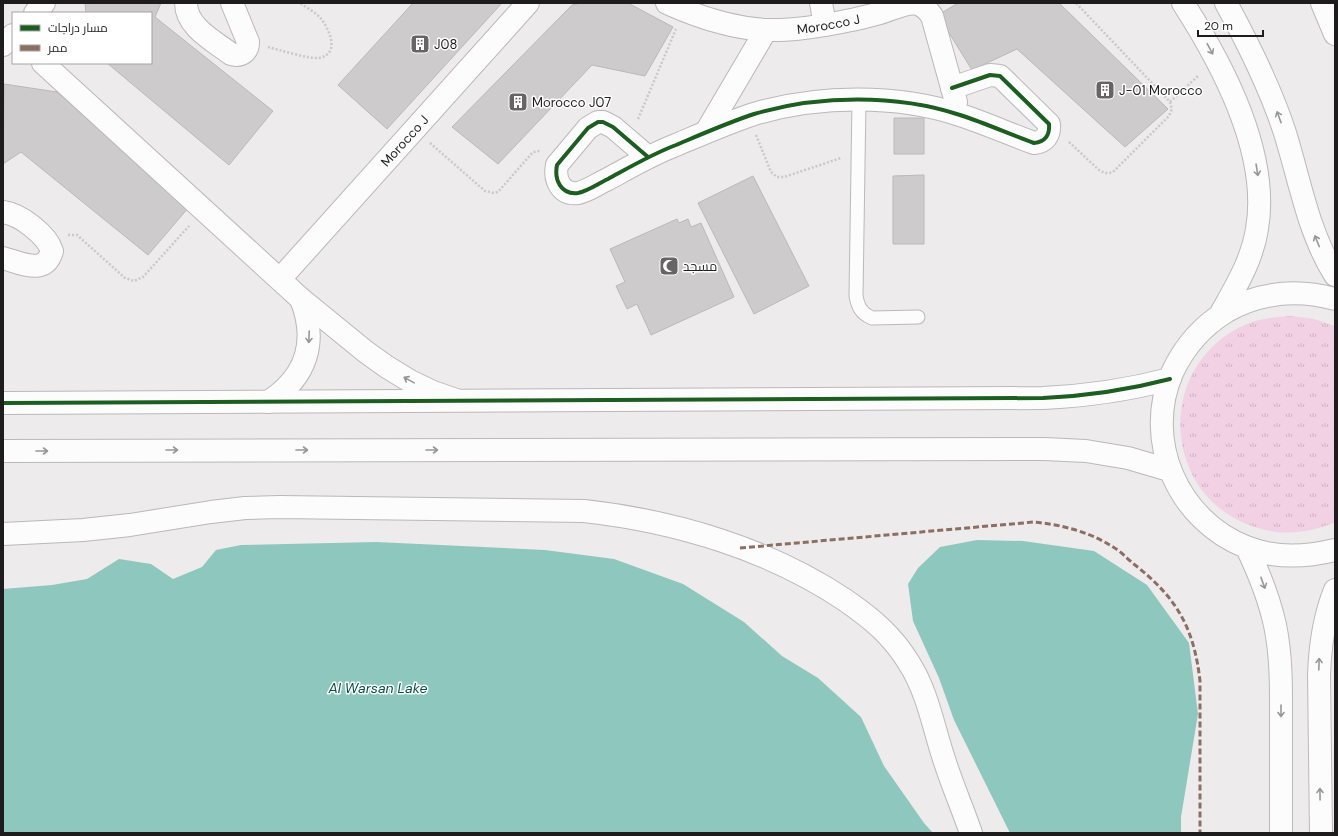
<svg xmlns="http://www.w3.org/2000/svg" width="1338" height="836" font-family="'DM Sans',Cairo,sans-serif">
<defs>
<pattern id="grass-tufts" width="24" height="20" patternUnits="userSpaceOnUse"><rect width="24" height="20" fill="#f2d1e5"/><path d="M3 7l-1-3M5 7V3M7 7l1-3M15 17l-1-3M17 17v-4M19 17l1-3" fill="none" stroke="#cfb3c4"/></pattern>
</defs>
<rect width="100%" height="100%" fill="#edebec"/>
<!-- grass -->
<path fill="url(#grass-tufts)" d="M1292,316L1314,319L1335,326V522C1311,533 1283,536 1258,528C1160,499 1153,364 1247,324C1261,318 1277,317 1292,316Z"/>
<!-- water -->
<path fill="#8ec7be" d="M977,540L1023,541L1094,551L1147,585L1189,643L1198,714L1181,817V833H1010L954,720L939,678L913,621L908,584L918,568L940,547Z
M376,542L545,550L614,559L683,584L744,622L782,656L818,678L861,717L884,766L924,823L933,833H3V589L52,585L87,579L119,559L151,564L173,579L202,567L216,550L241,545Z"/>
<!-- building -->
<path fill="#cdcbcc" stroke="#bab8b9" d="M85,3H161L155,17L273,111L229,165L107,63H151V13H86Z
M413,3H502L387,129L338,85Z
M581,3H628L673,27L645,76L592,65L498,164L452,127L572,5Z
M958,3H1059L1168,109L1125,147L1017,49L972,70L938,15Z
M4,84L57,92L189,207L148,255L21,152L3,164Z
M894,118H924V154H894Z
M924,175V244H893V176Z
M753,176L809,286L754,314L698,203Z
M677,219L679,223L688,219L691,227L701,223L734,297L651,335L637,304L627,309L616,286L625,282L610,249Z"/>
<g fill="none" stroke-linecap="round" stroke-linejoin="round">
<defs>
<path id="lane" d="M859,100L856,296C858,307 861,313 872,318L918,317"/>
<g id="street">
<path d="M186,3C186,27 214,41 231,54C241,57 248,52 248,42L232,3"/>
<path id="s1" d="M667,3C698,17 732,28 766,30C794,31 823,26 851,20C860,18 870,16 880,13C891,10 907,1 918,4C924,6 928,10 932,16L956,102"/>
<path d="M821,3L825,25"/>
<path d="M1322,3L1335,34"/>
<path d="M35,13L44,3"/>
<path d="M3,45L13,35"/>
<path d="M43,63L301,299L366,352L387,367L410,381L433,392L456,400"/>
<path d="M706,132L766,30"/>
<path d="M648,157L613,127L603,122H598L588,128L557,165C554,180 561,195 578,193C588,191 599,183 608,179C630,167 652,154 676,145C702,134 727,123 754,114C818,95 897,94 960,115C985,123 1009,134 1034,143C1045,142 1050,135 1049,124L1000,76L990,75L952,88"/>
<path d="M3,212C20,214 47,235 52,251C45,276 21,263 3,258"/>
<path id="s2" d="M280,279L528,3"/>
<path d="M268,402C307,377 318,342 301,299"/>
<path d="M3,534L83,530L130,525L211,512L245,508L279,507L584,511C675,521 769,549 845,600C871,618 892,635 909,663C927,691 933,725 943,756C951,782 962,807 971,833"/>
</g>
<path id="secondary" d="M1183,3C1223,65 1270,154 1257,229C1252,261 1235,288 1220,315
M1226,3C1249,45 1270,87 1285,133C1300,181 1308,232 1335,275
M1335,299C1298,289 1261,292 1227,311C1202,326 1184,347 1172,373C1143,441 1178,520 1246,547C1275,559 1306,557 1335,550
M3,403L1043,398C1086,396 1128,390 1170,379
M3,451L1044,449L1086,451L1128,458L1169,470
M1247,548C1259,573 1269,598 1275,625C1282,659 1281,692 1281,726C1281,762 1281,797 1281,833
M1321,833L1319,675C1320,645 1324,617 1335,590"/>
</defs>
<!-- lane casing -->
<use href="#lane" stroke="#bab8b9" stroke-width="15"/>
<!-- street casing -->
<use href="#street" stroke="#bab8b9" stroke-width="24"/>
<!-- secondary casing -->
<use href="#secondary" stroke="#bab8b9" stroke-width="24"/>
<!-- path -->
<path stroke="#c9c9c9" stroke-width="2.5" stroke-dasharray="2 2" stroke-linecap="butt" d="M268,47C280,50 308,59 319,58C340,54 330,31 322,20C317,13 307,8 300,3
M1170,102L1199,75
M638,119L676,29
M756,135L771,172L777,177H784L841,158
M1069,142L1099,170C1104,173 1107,174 1113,172L1169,116L1172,109L1170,102L1076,3
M430,143L485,191L494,193L498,192L533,152L540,151
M68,235H77L125,278L134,281L143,277L189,226"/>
<!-- lane -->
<use href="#lane" stroke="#fcfcfc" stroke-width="13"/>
<!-- street -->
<use href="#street" stroke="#fcfcfc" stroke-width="22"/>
<!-- secondary -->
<use href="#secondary" stroke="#fcfcfc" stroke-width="22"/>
<!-- quiet -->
<path stroke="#8d6e63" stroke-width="3" stroke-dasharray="6 3" stroke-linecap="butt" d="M740,548L1034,522C1064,525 1094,533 1119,551C1125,556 1130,561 1135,565C1177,598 1194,628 1200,681V833"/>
<defs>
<path id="cycleway" d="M648,157L613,127L603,122H598L588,128L557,165C554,180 561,195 578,193C588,191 599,183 608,179C630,167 652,154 676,145C702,134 727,123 754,114C818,95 897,94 960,115C985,123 1009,134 1034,143C1045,142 1050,135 1049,124L1000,76L990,75L952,88
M3,403L1043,398C1086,396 1128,390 1170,379"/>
</defs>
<!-- cycleway casing -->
<use href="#cycleway" stroke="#fff" stroke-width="6"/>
<!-- cycleway -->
<use href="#cycleway" stroke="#1b5e20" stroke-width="4"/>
</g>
<!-- one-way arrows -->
<defs><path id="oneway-shaft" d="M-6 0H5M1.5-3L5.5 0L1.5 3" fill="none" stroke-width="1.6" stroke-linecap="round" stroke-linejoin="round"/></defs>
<g stroke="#989798">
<use href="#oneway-shaft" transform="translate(1210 49) rotate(62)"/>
<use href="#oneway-shaft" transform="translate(1279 117) rotate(-110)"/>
<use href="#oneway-shaft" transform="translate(1257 170) rotate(81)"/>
<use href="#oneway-shaft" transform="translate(1317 241) rotate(-112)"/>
<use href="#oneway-shaft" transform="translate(309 337) rotate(92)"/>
<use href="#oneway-shaft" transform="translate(409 380) rotate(-151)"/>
<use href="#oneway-shaft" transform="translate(172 450)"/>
<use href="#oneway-shaft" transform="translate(302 450)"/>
<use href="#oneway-shaft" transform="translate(432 450)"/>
<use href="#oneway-shaft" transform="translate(42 451)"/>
<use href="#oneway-shaft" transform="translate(1263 583) rotate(70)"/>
<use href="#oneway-shaft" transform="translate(1319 664) rotate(-88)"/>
<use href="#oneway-shaft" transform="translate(1281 711) rotate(90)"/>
<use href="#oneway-shaft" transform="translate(1320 794) rotate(-91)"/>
</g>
<!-- icons -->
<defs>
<symbol id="building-square" viewBox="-11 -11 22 22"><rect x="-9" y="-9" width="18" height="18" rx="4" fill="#666465" stroke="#fff"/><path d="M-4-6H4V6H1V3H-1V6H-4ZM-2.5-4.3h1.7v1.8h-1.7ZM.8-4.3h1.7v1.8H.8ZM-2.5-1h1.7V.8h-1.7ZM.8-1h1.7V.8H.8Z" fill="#fff"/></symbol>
<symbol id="mosque-square" viewBox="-11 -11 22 22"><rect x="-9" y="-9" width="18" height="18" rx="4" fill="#666465" stroke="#fff"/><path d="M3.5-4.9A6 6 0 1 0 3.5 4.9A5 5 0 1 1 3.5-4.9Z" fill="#fff"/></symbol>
</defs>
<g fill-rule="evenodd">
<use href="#building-square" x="409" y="33" width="22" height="22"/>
<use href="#building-square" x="1094" y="79" width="22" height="22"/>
<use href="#building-square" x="507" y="91" width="22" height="22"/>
<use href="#mosque-square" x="658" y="255" width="22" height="22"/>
</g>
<g text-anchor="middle" stroke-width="3" stroke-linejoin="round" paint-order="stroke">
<!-- street labels -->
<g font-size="13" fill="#1e1c1d" stroke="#fff">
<text dy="5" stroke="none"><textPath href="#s1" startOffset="166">Morocco J</textPath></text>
<text dy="5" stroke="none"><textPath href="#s2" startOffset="186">Morocco J</textPath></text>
</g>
<!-- poi labels -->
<g font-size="13" fill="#1e1c1d" stroke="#fff" text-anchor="start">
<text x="434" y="49">J08</text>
<text x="1119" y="95">J-01 Morocco</text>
<text x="532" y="107">Morocco J07</text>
<text x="683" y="271">مسجد</text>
</g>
<!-- water labels -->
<g font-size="14" font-style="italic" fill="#055148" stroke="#fff">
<text x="378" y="693">Al Warsan Lake</text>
</g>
</g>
<!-- border -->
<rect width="1338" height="836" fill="none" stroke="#1e1c1d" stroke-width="8"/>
<!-- legend -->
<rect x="12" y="12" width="140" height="52" fill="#ffffff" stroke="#a5a4a5"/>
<rect x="20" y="25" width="20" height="6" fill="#1b5e20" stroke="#a5a4a5"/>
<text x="48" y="32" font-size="12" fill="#1e1c1d">مسار دراجات</text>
<rect x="20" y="45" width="20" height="6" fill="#8d6e63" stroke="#a5a4a5"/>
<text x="48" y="52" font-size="12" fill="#1e1c1d">ممر</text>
<!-- scale -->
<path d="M1198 30v6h65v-6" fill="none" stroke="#1e1c1d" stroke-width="2"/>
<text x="1204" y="30" font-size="12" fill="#1e1c1d" stroke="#ffffff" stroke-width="3" paint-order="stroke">20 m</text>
</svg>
